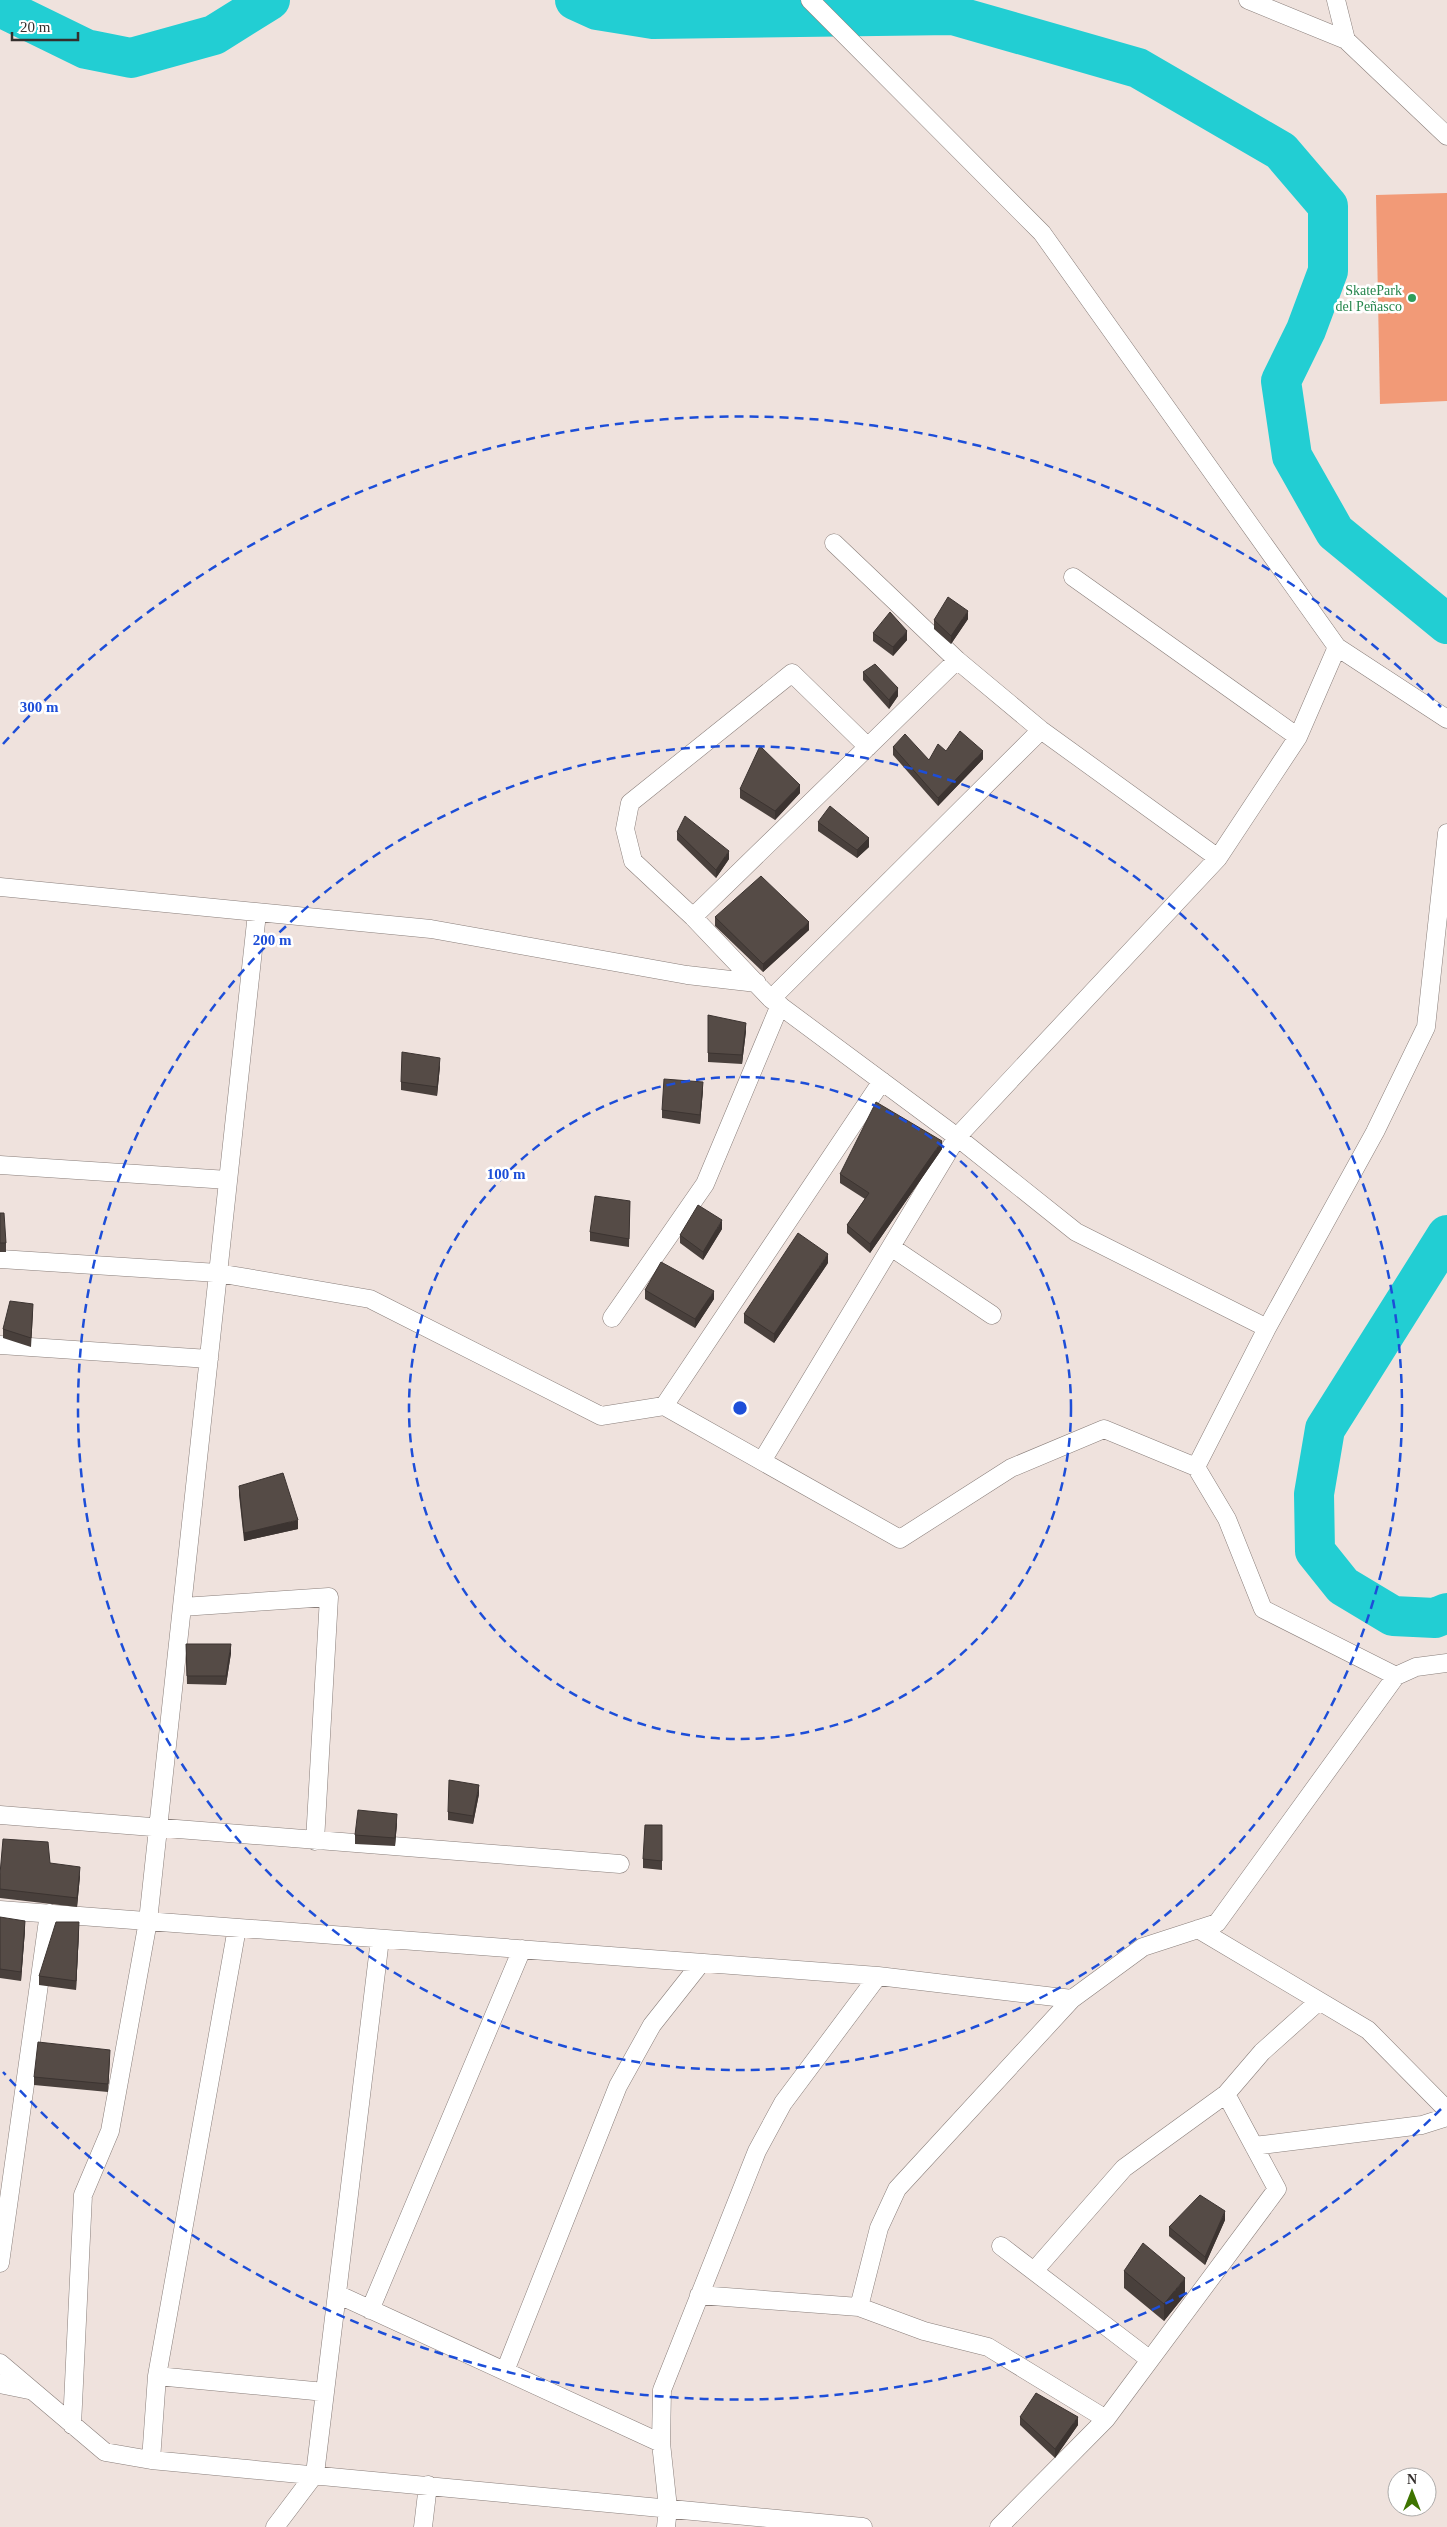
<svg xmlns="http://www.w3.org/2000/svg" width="1447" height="2527" font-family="Georgia,serif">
<rect width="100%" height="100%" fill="#efe2dd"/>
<!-- pitch -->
<path fill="#f29a77" d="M1447,193V401L1380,404L1376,195Z"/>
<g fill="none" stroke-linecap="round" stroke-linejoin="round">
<!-- river -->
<path stroke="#22ced3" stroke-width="40" d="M575,0L597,10L653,19L953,15L1138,68L1281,151L1328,206V271L1306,330L1281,381L1292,456L1335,532L1447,624
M0,7L86,49L131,58L214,35L270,0
M1447,1235L1325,1429L1314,1494L1315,1551L1343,1586L1393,1616L1435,1618L1447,1613"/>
<defs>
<path id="minor" d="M810,0L1042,233L1337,647L1447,719
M1248,0L1346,40
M1336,0L1346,40L1447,136
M834,543L957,660L1041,730L1218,858
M1073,577L1298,737
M868,747L792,673L630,803L625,829L633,861L693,917L771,999L957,1137L1076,1232L1267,1328
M0,887L431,929L687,975L757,983
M693,917L957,660
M771,999L1041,730
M882,1081L664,1406L900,1539L1011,1468L1104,1429L1196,1467
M0,1165L228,1180
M891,1247L992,1315
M0,1259L218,1273L370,1299L601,1416L664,1406
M612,1318L705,1184L780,1005
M0,1345L209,1359
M762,1461L957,1137L1218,858L1298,737L1337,647
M182,1607L329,1597L315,1841
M1396,1676L1263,1609L1227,1519L1196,1467L1267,1328L1375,1132L1426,1027L1447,833
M0,1815L620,1864
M0,1910L878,1976L1072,1999
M1198,1929L1368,2030L1447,2110
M1254,2146L1422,2125L1447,2117
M1001,2246L1149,2359
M0,2263L49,1913
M1034,2271L1124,2168L1226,2094
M337,2294L661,2443
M699,2295L859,2307
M370,2310L522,1949
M0,2363L105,2452L151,2460L157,2376L237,1928
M505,2371L618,2086L652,2025L701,1963
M157,2376L325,2392L380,1939
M0,2384L29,2390
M1106,2419L988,2347L924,2331L859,2307L879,2228L897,2189L1072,1999L1143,1947L1217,1923L1396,1676L1416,1667L1447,1663
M72,2425L83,2195L110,2131L148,1921L257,913
M151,2460L863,2527
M275,2527L315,2474L325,2392
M423,2527L428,2485
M666,2527L668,2508L661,2443L662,2390L757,2151L783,2103L878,1976
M999,2527L1106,2419L1277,2189L1226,2094L1262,2052L1319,2001"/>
</defs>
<!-- minor casing -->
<use href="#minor" stroke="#897e7a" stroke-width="19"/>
<!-- minor -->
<use href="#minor" stroke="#fff" stroke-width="18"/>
</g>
<!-- wall -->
<path fill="#49403c" d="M968,619L951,644L934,629V620Z
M873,633L907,640L893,656L873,641Z
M863,672L898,696L889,709L863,680Z
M893,747L929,760L946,751L983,759L938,806L893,755Z
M740,789L800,793L775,820L740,798Z
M818,822L869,847L857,858L818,831Z
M677,832L729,859L716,878L677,840Z
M715,917L809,930L763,972L715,926Z
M708,1015L746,1031L742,1064L708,1062Z
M440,1066L437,1096L401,1090V1082Z
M703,1090L700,1124L662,1118V1110Z
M942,1149L870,1253L847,1233V1225L865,1199L840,1183V1174Z
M630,1201L629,1247L590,1241V1232Z
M0,1213L6,1243V1252H0Z
M722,1229L703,1260L680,1243V1235Z
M828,1263L774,1343L744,1323V1314Z
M645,1290L714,1299L695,1328L645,1299Z
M33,1312L31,1347L3,1338V1329Z
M239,1486L298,1529L244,1541L239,1495Z
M186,1644L231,1653L226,1685L187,1684Z
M479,1794L473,1824L448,1820V1812Z
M397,1823L395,1846L355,1844V1835Z
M662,1825V1870L643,1868V1859Z
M50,1863L80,1876L77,1907L0,1898V1874Z
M0,1917L25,1930L21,1981L0,1978Z
M79,1931L76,1990L39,1985V1976Z
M110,2059L108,2092L34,2085V2077Z
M1225,2220L1205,2265L1169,2236V2227Z
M1124,2271L1185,2295L1164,2321L1124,2288Z
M1020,2417L1078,2425L1055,2458L1020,2425Z"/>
<!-- shaded-wall -->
<path fill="#3c3431" d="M968,611V619L951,644V636Z
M907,631V640L893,656V647Z
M898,688V696L889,709V700Z
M983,751V759L938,806V798Z
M800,785V793L775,820V811Z
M869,838V847L857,858V850Z
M729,851V859L716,878V870Z
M809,922V930L763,972V964Z
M746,1023V1031L742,1064V1055Z
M440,1058V1066L437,1096V1087Z
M703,1082V1090L700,1124V1115Z
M942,1141V1149L870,1253V1244Z
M722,1220V1229L703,1260V1252Z
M828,1254V1263L774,1343V1334Z
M714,1291V1299L695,1328V1319Z
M298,1520V1529L244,1541V1533Z
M231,1644V1653L226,1685V1676Z
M479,1785V1794L473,1824V1816Z
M397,1814V1823L395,1846V1838Z
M80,1867V1876L77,1907V1898Z
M25,1921V1930L21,1981V1972Z
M79,1922V1931L76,1990V1981Z
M1225,2211V2220L1205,2265V2257Z
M1185,2278V2295L1164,2321V2304Z
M1078,2417V2425L1055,2458V2449Z"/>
<!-- building -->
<path fill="#554b46" stroke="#3c3431" d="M948,597L968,611L951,636L934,620Z
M890,612L907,631L893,647L873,633Z
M875,664L898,688L889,700L863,672Z
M960,731L983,751L938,798L893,747L905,734L929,760L938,744L946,751Z
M760,746L800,785L775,811L740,789Z
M830,806L869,838L857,850L818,822Z
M685,816L729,851L716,870L677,832Z
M761,876L809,922L763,964L715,917Z
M708,1015L746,1023L742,1055L708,1053Z
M402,1052L440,1058L437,1087L401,1082Z
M664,1079L703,1082L700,1115L662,1110Z
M876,1102L942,1141L870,1244L847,1225L869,1193L840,1174Z
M595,1196L630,1201L629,1239L590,1232Z
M698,1205L722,1220L703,1252L680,1235Z
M0,1213H4L6,1243H0Z
M798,1233L828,1254L774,1334L744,1314Z
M661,1262L714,1291L695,1319L645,1290Z
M10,1301L33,1304L31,1338L3,1329Z
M283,1473L298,1520L244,1533L239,1486Z
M186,1644H231L226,1676H187Z
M449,1780L479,1785L473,1816L448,1812Z
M358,1810L397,1814L395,1838L355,1835Z
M645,1825H662V1861L643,1859Z
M3,1839L48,1842L50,1863L80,1867L77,1898L0,1889V1874Z
M0,1917L25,1921L21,1972L0,1969Z
M56,1922H79L76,1981L39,1976Z
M38,2042L110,2050L108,2084L34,2077Z
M1200,2195L1225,2211L1205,2257L1169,2227Z
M1143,2243L1185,2278L1164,2304L1124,2271Z
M1036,2393L1078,2417L1055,2449L1020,2417Z"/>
<!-- distance rings -->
<g fill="none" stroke="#1d4ed8" stroke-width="2.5" stroke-dasharray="9 6">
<circle cx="740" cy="1408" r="331"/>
<circle cx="740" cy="1408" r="662"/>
<path d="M1441 2109A992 992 0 0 1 3 2072M3 744A992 992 0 0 1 1441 707"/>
</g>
<!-- markers -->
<circle fill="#2e9e5b" stroke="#fff" stroke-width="2" cx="1412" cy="298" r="5"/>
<g text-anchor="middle" stroke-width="5" stroke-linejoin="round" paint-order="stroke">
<!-- leisure labels -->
<g font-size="14" fill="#27864d" stroke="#fff" text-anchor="end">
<text x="1402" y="295">SkatePark<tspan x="1402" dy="16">del Peñasco</tspan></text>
</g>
</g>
<circle cx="740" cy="1408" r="8" fill="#1d4ed8" stroke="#fff" stroke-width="2.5"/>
<g font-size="15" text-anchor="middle" font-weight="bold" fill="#1d4ed8" stroke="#fff" stroke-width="5" stroke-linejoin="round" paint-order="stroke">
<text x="39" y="712">300 m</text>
<text x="272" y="945">200 m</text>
<text x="506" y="1179">100 m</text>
</g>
<!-- north arrow -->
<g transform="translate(1412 2492)"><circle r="24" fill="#ffffff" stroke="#aeacab"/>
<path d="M0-4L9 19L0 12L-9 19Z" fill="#3e7400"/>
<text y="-8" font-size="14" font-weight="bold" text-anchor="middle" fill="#342f2d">N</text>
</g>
<!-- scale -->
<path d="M12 32v8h66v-8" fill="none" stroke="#342f2d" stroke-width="2.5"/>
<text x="20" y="32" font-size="15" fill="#342f2d" stroke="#ffffff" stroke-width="4" paint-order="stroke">20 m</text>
</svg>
